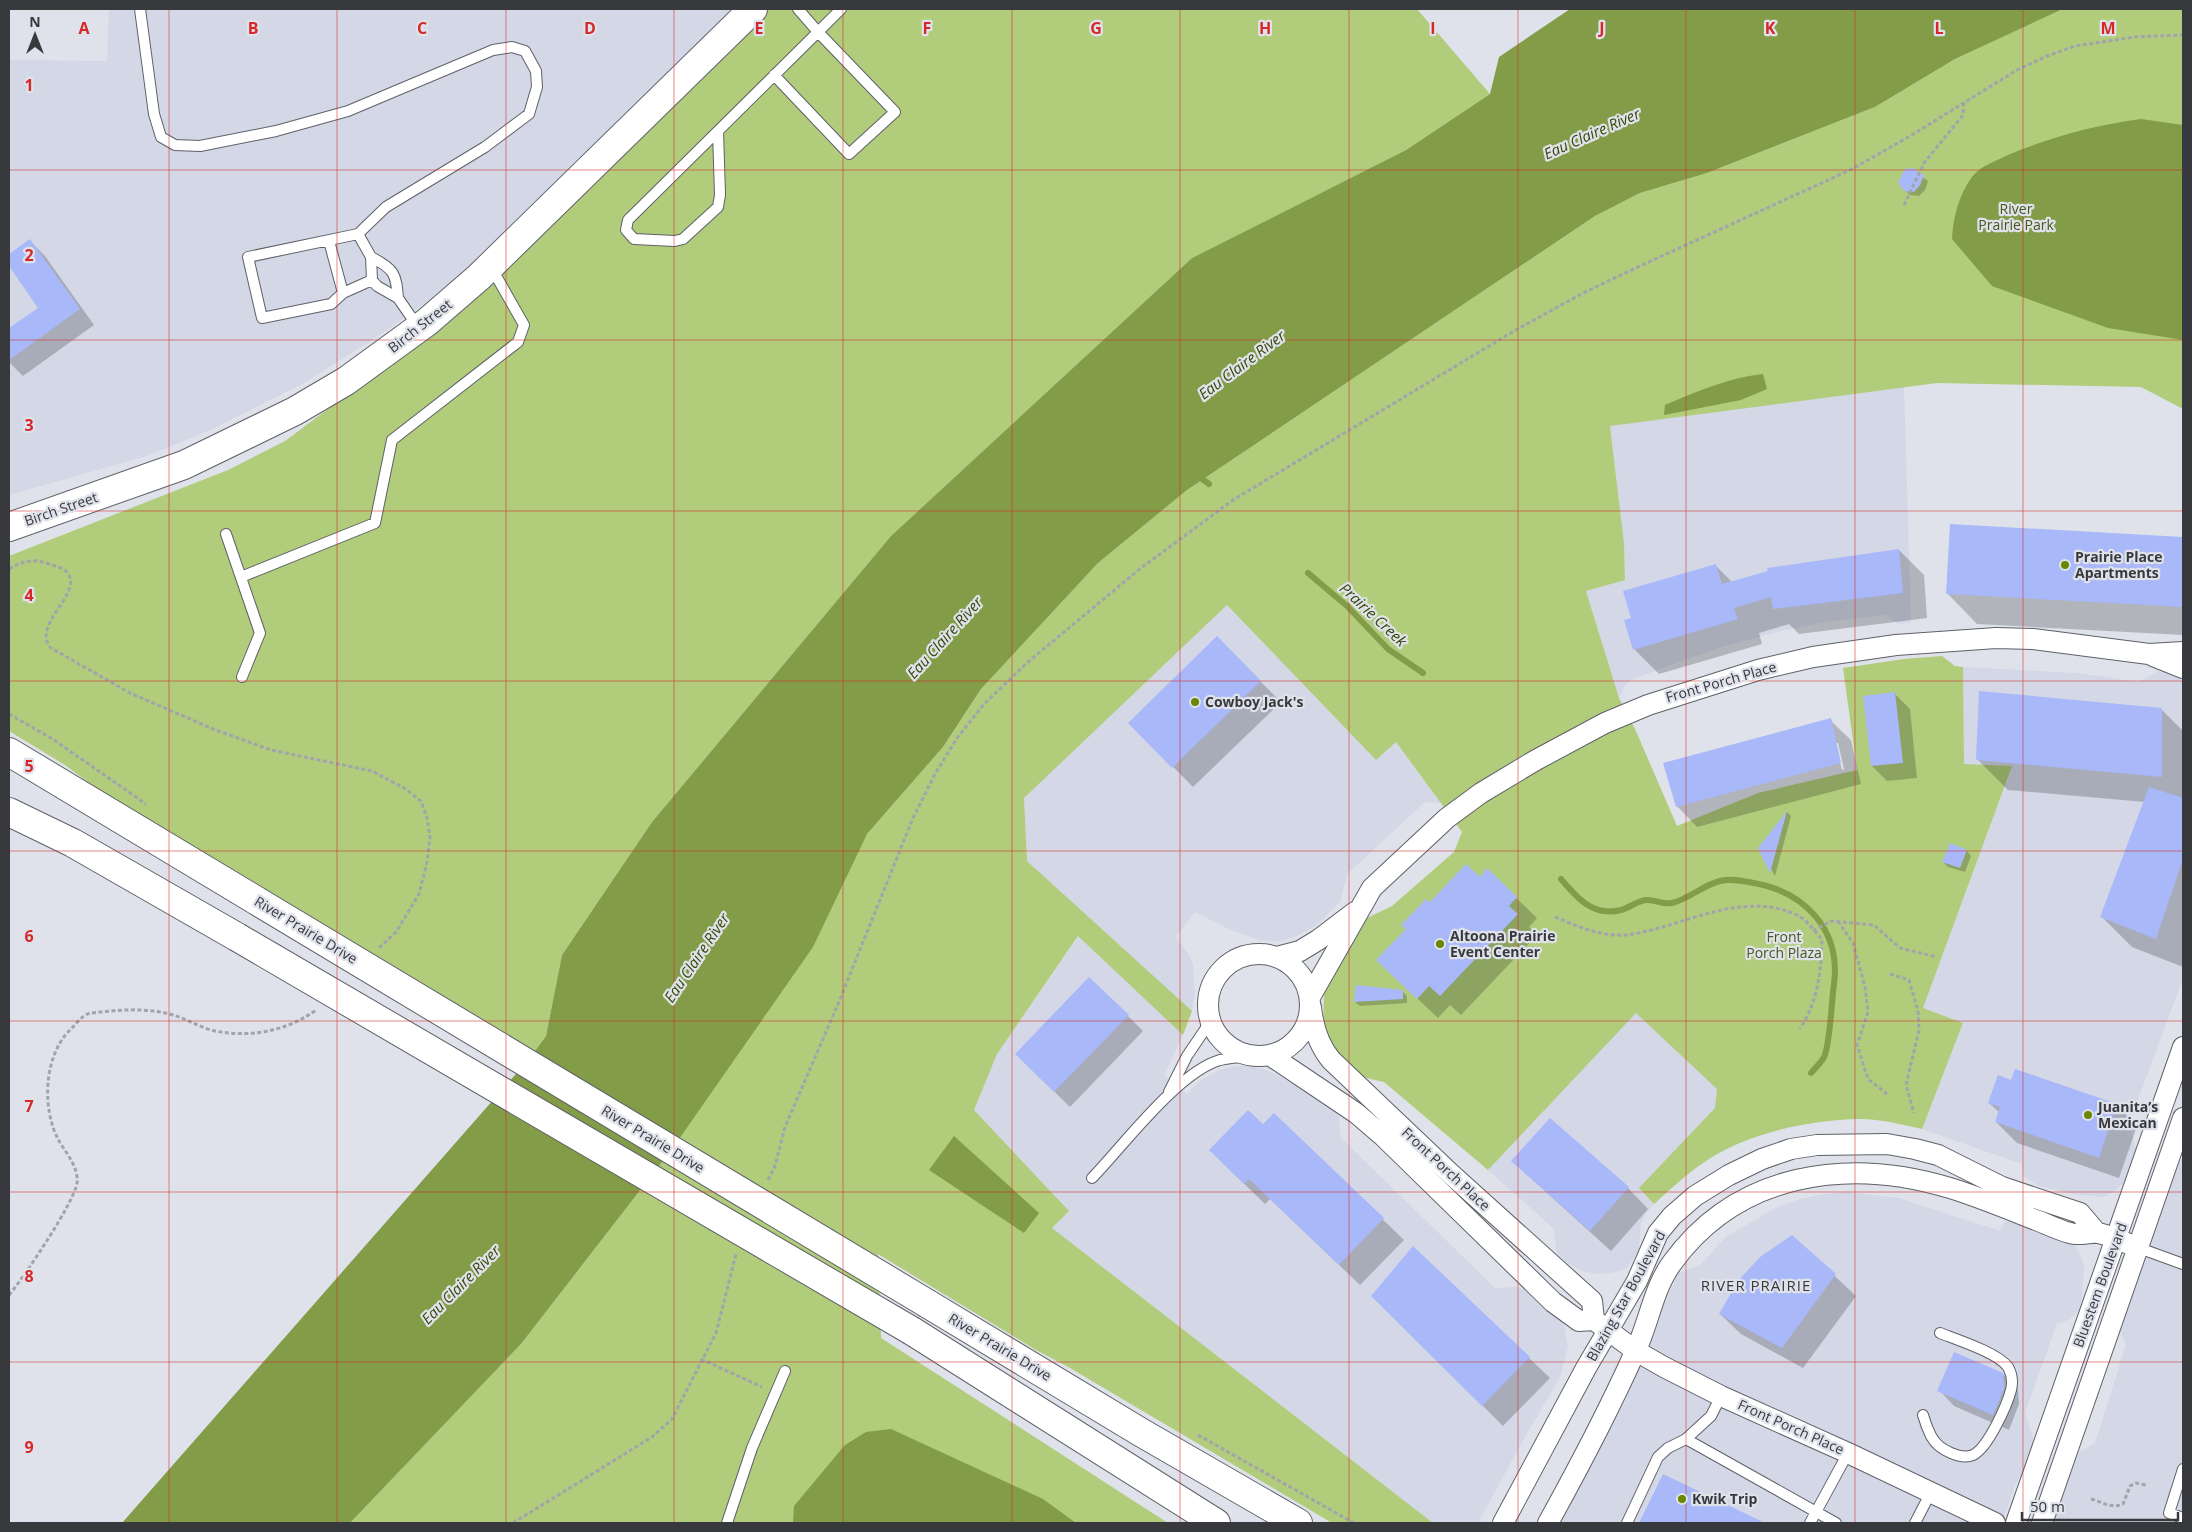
<svg xmlns="http://www.w3.org/2000/svg" width="2192" height="1532" font-family="'Open Sans',sans-serif">
<rect width="100%" height="100%" fill="#dfe2ea"/>
<!-- built -->
<path fill="#d3d7e6" d="M109,9H737L482,258L443,291L372,340L304,383L210,430L147,456L9,495V60L107,61Z
M1904,387L1911,622L1898,624L1886,615L1825,622L1781,631L1721,647L1633,679L1625,685L1619,698L1586,591L1625,579L1624,543L1610,425Z
M1227,605L1376,760L1396,742L1440,803L1425,802L1347,874L1340,902L1317,925L1297,936L1279,941H1262L1229,929L1195,912L1175,937L1190,956L1193,965L1195,995L1192,1011L1027,861L1024,797Z
M1963,667L2077,673L2139,682L2158,671L2183,676V978L2129,1124L2137,1153L2131,1170L2125,1182L2113,1192L2103,1197L2074,1194L2039,1186L2023,1176L2022,1164L1922,1129L1963,1023L1923,1008L2012,766L1964,764Z
M1079,936L1183,1035L1164,1075L1187,1094L1201,1080L1219,1070L1237,1066H1249L1267,1070L1314,1095L1339,1112L1340,1137L1495,1288L1516,1287L1526,1290L1548,1306L1563,1322L1568,1346L1560,1377L1522,1442L1478,1523H1433L1052,1228L1069,1211L974,1110L997,1054Z
M1636,1012L1717,1089L1715,1108L1640,1188L1654,1204L1646,1213L1641,1223L1639,1248L1636,1255L1627,1268L1612,1273L1596,1274L1582,1271L1566,1262L1557,1253L1553,1228L1488,1170Z
M2183,1159V1523H2052L2072,1457L2095,1443L2126,1345L2119,1328L2175,1166Z
M1848,1192L1899,1198L2000,1231L2005,1222L2012,1219L2072,1241L2081,1256L2084,1268L2081,1309L2069,1320L2057,1323L2025,1413L2034,1441L2023,1473L2016,1483L2002,1523H1558L1625,1402L1678,1273L1700,1265L1726,1237L1777,1207L1800,1199L1825,1194Z"/>
<!-- green -->
<path fill="#b1cc7b" d="M768,9H1417L1490,94L1406,150L1192,258L891,536L652,822L562,955L546,1036L529,1059L132,815L65,765L9,731V556L228,470L285,441L406,351L584,192Z
M2063,9H2183V409L2141,387L1937,383L1610,426L1624,543L1625,580L1586,591L1619,698L1635,729L1677,826L1758,793L1857,770L1843,668L1904,659L1942,656L1955,666L1963,667L1964,764L2012,766L1923,1008L1963,1023L1922,1129C1900,1124 1878,1118 1855,1119C1806,1121 1748,1133 1706,1161C1687,1173 1671,1189 1654,1204L1639,1188L1715,1108L1717,1089L1636,1013L1488,1170L1384,1082L1362,1077L1353,1071L1327,1039L1323,1025L1324,995L1327,982L1350,938L1367,918L1392,906L1454,852L1462,832L1396,742L1376,760L1227,605L1024,798L1027,861L1192,1011L1183,1035L1078,936L997,1054L974,1110L1069,1211L1052,1228L1433,1523H1332L1070,1368L1036,1350L878,1254L881,1338L1168,1523H350L521,1344L672,1149L867,834L943,747L981,689L1098,563L1187,490L1595,216L1640,193L1707,173L1875,107L1955,59Z"/>
<!-- water -->
<path fill="#829c47" d="M1570,9H2063L1955,59L1875,107L1707,173L1640,193L1595,216L1187,490L1098,563L981,689L943,747L867,834L813,947L672,1149L521,1344L350,1523H122L529,1059L546,1036L562,955L652,822L891,536L1192,258L1406,150L1490,94L1499,57Z
M2141,119L2183,125V340L2108,328L1992,286L1952,239C1953,218 1959,194 1972,177C1980,166 1996,161 2008,155C2051,137 2095,125 2141,119Z
M1763,374L1767,389L1741,400L1664,415L1665,405C1696,392 1730,377 1763,374Z
M954,1136L1039,1213L1024,1233L929,1170Z
M891,1429L1043,1499L1076,1523H793L794,1506L845,1445L866,1432Z"/>
<!-- shadow -->
<path fill="#0003" fill-rule="evenodd" d="M1912,169L1928,181L1925,190L1919,196L1910,195L1905,190Z
M30,241L45,256L94,325L23,376L9,362V330L40,308L9,264V256Z
M1951,525L2183,538V635L1977,624L1947,593Z
M1899,550L1924,575L1927,618L1799,634L1789,624L1759,633L1762,644L1659,674L1634,649L1632,619L1716,566L1732,582Z
M1217,638L1281,702L1193,787L1130,723Z
M1894,693L1910,709L1917,778L1887,781L1872,766Z
M2161,709L2183,731V967L2132,947L2102,917L2145,802L2008,790L1978,760Z
M1830,720L1851,740L1861,784L1697,827L1677,806ZM1835,743H1838L1844,769L1842,770Z
M1787,812L1791,816L1775,876L1759,848Z
M1967,851L1971,856L1965,872L1948,867L1943,862Z
M1480,879L1516,898L1537,918L1529,927L1537,935L1461,1015L1450,1005L1438,1018L1398,980L1430,904Z
M1402,991L1407,996V1003L1360,1006L1355,1002Z
M1128,1016L1143,1031L1070,1107L1016,1054Z
M2012,1081L2116,1105L2137,1126L2119,1178L2017,1143L1996,1122L2000,1113L1989,1103Z
M1274,1114L1404,1240L1360,1285L1270,1199L1265,1204L1231,1171L1263,1126Z
M1512,1161L1628,1188L1648,1209L1611,1251Z
M1792,1236L1856,1296L1803,1368L1741,1334L1720,1314Z
M1413,1248L1550,1378L1503,1426L1373,1296Z
M2003,1374L2018,1390L2019,1404L2009,1430L1954,1406L1939,1390Z
M1663,1476L1762,1523H1640Z"/>
<g fill="none" stroke-linecap="round" stroke-linejoin="round">
<!-- stream -->
<path stroke="#829c47" stroke-width="6" d="M1198,476L1209,484
M1308,573L1347,606L1388,649L1423,673
M1561,879C1577,898 1593,917 1621,910C1629,908 1637,901 1646,900C1654,899 1663,905 1672,903C1689,899 1703,885 1720,881C1731,878 1743,881 1754,883C1805,892 1841,930 1834,984C1831,1006 1831,1034 1825,1055C1823,1061 1815,1068 1811,1073"/>
</g>
<!-- building -->
<path fill="#a8b8f9" d="M1913,168L1924,175L1920,185L1914,192L1904,191L1898,182L1905,169Z
M30,239L80,309L9,360V328L38,308L9,266V254Z
M1950,524L2183,537V607L1946,594Z
M1899,549L1903,593L1773,609L1771,597L1734,608L1738,619L1633,650L1624,620L1631,618L1623,591L1716,564L1722,584L1768,571L1767,568Z
M1217,636L1261,681L1172,768L1128,723Z
M1979,691L2162,708V777L1976,760Z
M1895,692L1903,763L1871,766L1863,696Z
M1831,718L1841,763L1676,807L1663,763Z
M2149,787L2183,798V859L2156,939L2100,917Z
M1787,811L1770,873L1758,848Z
M1950,843L1967,850L1960,868L1942,862Z
M1466,864L1480,877L1487,868L1517,897L1509,906L1518,914L1440,996L1429,986L1417,999L1376,960L1406,929L1401,925L1426,899L1430,902Z
M1089,977L1129,1015L1054,1092L1015,1054Z
M1356,985L1403,990V999L1354,1002Z
M2015,1069L2117,1104L2099,1158L1995,1122L2000,1107L1988,1103L1998,1075L2011,1080Z
M1248,1110L1263,1124L1274,1113L1384,1218L1339,1265L1249,1179L1244,1184L1209,1150Z
M1550,1118L1629,1187L1590,1231L1511,1161Z
M1792,1235L1836,1274L1782,1348L1719,1314L1738,1281L1760,1257Z
M1413,1246L1530,1357L1482,1406L1371,1296Z
M1954,1352L2003,1373L2004,1388L1993,1415L1937,1391Z
M1663,1474L1765,1523H1639Z"/>
<g fill="none" stroke-linecap="round" stroke-linejoin="round">
<defs>
<path id="lane" d="M140,9L154,114L161,137L175,145L200,146L276,131L348,111L493,50L512,47L525,51L536,71L537,87L529,114L485,147L386,207L358,234L248,257L262,318L331,304L343,293L372,280
M774,75L849,154L895,112L818,32L841,9
M718,131L720,195L718,207L683,239L675,241L634,239L626,230L628,220L818,32L798,9
M358,234L371,257L372,280L377,286L398,298L418,327
M329,241L343,293
M371,257C394,269 396,273 398,298
M226,534L260,633L242,677
M241,577L375,523L392,440L518,342L524,325L491,267
M1169,1092L1187,1056L1210,1022
M1092,1178C1123,1146 1178,1072 1220,1060C1229,1058 1240,1057 1250,1056
M2139,1248L2183,1264
M1721,1396L1711,1416L1686,1439L1836,1523
M1923,1415C1925,1422 1928,1430 1931,1436C1936,1445 1942,1449 1951,1453C1958,1456 1966,1458 1973,1455C1988,1448 2007,1405 2011,1390C2013,1382 2012,1374 2008,1367C1998,1353 1958,1340 1940,1333
M2183,1469L2169,1513L2183,1518
M727,1523L752,1448L785,1371
M1627,1523L1658,1457L1668,1448L1686,1439
M1810,1523L1848,1453
M1915,1523L1931,1492"/>
<path id="street" d="M2153,656L2183,668
M1208 1005a51 51 0 1 1 102 0a51 51 0 1 1-102 0Z
M1277,957L1300,951L1318,940L1355,912
M1310,997L1372,888L1447,818L1481,793L1536,760L1605,723L1648,705L1758,670L1813,657L1896,645L1996,638L2033,639L2149,654L2183,652
M1311,1007C1313,1027 1318,1044 1331,1060L1452,1175L1592,1301L1594,1320
M1271,1056L1356,1113L1384,1137L1553,1302L1579,1321L1594,1320L1636,1351L1664,1367L1721,1396L1848,1453L1995,1523
M1503,1523L1586,1368L1637,1281L1658,1233L1672,1216L1695,1196L1729,1175L1762,1159L1791,1149L1817,1145L1887,1144L1915,1149L1938,1155L2002,1187L2080,1213L2097,1233
M1548,1523C1579,1467 1609,1410 1635,1352C1649,1323 1653,1289 1672,1263C1738,1172 1848,1157 1950,1188C1979,1197 2008,1209 2036,1220C2047,1224 2058,1230 2070,1233C2079,1236 2089,1232 2098,1233C2112,1236 2126,1243 2139,1248
M2016,1523L2183,1047
M2042,1523L2183,1118"/>
<path id="secondary" d="M9,527L184,465L295,411L346,381L427,322L479,277L753,9
M9,752L257,901
M9,812L73,843L237,937
M928,1304L1142,1433L1298,1523
M912,1331L1216,1523"/>
</defs>
<!-- lane casing -->
<use href="#lane" stroke="#5f6168" stroke-width="12"/>
<!-- street casing -->
<use href="#street" stroke="#5f6168" stroke-width="22"/>
<!-- secondary casing -->
<use href="#secondary" stroke="#5f6168" stroke-width="30"/>
<!-- path -->
<path stroke="#a2a4ab" stroke-width="3" stroke-dasharray="4 2.5" stroke-linecap="butt" d="M1904,205L1924,163L1963,115L1964,102
M9,569C23,561 33,558 49,564C55,566 65,568 69,575C80,596 31,626 51,648L130,693L213,729L271,750L372,771L404,788L421,801L427,818L430,837L427,862L419,894L396,932L379,948
M9,714L51,738L146,804
M1555,917C1579,927 1606,939 1633,934C1686,925 1743,890 1797,915C1806,919 1815,932 1822,939C1821,972 1818,1001 1800,1029
M1838,921L1853,943L1865,987L1868,1012L1857,1045L1868,1079L1887,1094
M1813,931L1831,921L1874,925L1900,948L1937,957
M1890,974L1909,980L1918,1011L1919,1030L1906,1085L1914,1113
M768,1180L775,1166L785,1127L838,1004L913,818L935,774L957,738L984,704L1028,662L1141,568L1233,500L1514,331L1583,293L1640,266L1850,170L1907,138L2017,70L2047,56L2075,46L2135,37L2183,35
M9,1295C24,1277 74,1203 77,1183C79,1167 65,1152 58,1139C42,1108 44,1058 68,1032C75,1026 82,1014 91,1013C118,1010 146,1007 173,1015C187,1019 201,1028 215,1031C250,1038 287,1031 316,1010
M701,1359L762,1387
M1198,1435L1354,1523
M2091,1499C2102,1502 2112,1509 2123,1504L2130,1486L2136,1483L2146,1485
M513,1523L652,1437L672,1419L716,1333L736,1254"/>
<!-- lane -->
<use href="#lane" stroke="#fff" stroke-width="10"/>
<!-- street -->
<use href="#street" stroke="#fff" stroke-width="20"/>
<!-- secondary -->
<use href="#secondary" stroke="#fff" stroke-width="28"/>
<defs>
<path id="secondary-bridge" d="M257,901L928,1304
M237,937L912,1331"/>
</defs>
<!-- secondary-bridge casing -->
<use href="#secondary-bridge" stroke="#5f6168" stroke-width="30" stroke-linecap="butt"/>
<!-- secondary-bridge -->
<use href="#secondary-bridge" stroke="#fff" stroke-width="28"/>
</g>
<!-- grid -->
<path fill="none" stroke="#d62828" stroke-width="1" stroke-opacity="0.55" d="M169,9V1523M337,9V1523M506,9V1523M674,9V1523M843,9V1523M1012,9V1523M1180,9V1523M1349,9V1523M1518,9V1523M1686,9V1523M1855,9V1523M2023,9V1523M9,170H2183M9,340H2183M9,511H2183M9,681H2183M9,851H2183M9,1021H2183M9,1192H2183M9,1362H2183"/>
<!-- markers -->
<g fill="#698700" stroke="#dfe2ea" stroke-width="2">
<circle cx="2065" cy="565" r="5"/>
<circle cx="1195" cy="702" r="5"/>
<circle cx="1440" cy="944" r="5"/>
<circle cx="2088" cy="1115" r="5"/>
<circle cx="1682" cy="1499" r="5"/>
</g>
<g text-anchor="middle" stroke-width="4.5" stroke-linejoin="round" paint-order="stroke">
<!-- park labels -->
<g font-size="14" fill="#46581b" stroke="#dfe2ea">
<text x="2016" y="214">River<tspan x="2016" dy="16">Prairie Park</tspan></text>
<text x="1784" y="942">Front<tspan x="1784" dy="16">Porch Plaza</tspan></text>
</g>
<!-- street labels -->
<g font-size="14" fill="#38393d" stroke="#dfe2ea">
<text transform="translate(420 326) rotate(-38)" y="5">Birch Street</text>
<text transform="translate(61 509) rotate(-19)" y="5">Birch Street</text>
<text transform="translate(1721 682) rotate(-16)" y="5">Front Porch Place</text>
<text transform="translate(306 930) rotate(31)" y="5">River Prairie Drive</text>
<text transform="translate(653 1139) rotate(31)" y="5">River Prairie Drive</text>
<text transform="translate(1446 1169) rotate(43)" y="5">Front Porch Place</text>
<text transform="translate(2100 1285) rotate(-70)" y="5">Bluestem Boulevard</text>
<text transform="translate(1626 1296) rotate(-61)" y="5">Blazing Star Boulevard</text>
<text transform="translate(1000 1347) rotate(31)" y="5">River Prairie Drive</text>
<text transform="translate(1791 1427) rotate(24)" y="5">Front Porch Place</text>
</g>
<!-- poi labels -->
<g font-size="14" font-weight="bold" fill="#38393d" stroke="#dfe2ea" text-anchor="start">
<text x="2075" y="562">Prairie Place<tspan x="2075" dy="16">Apartments</tspan></text>
<text x="1205" y="707">Cowboy Jack's</text>
<text x="1450" y="941">Altoona Prairie<tspan x="1450" dy="16">Event Center</tspan></text>
<text x="2098" y="1112">Juanita’s<tspan x="2098" dy="16">Mexican</tspan></text>
<text x="1692" y="1504">Kwik Trip</text>
</g>
<!-- water labels -->
<g font-size="15" font-style="italic" fill="#374806" stroke="#dfe2ea">
<text transform="translate(1592 134) rotate(-24)" y="5">Eau Claire River</text>
<text transform="translate(1242 365) rotate(-37)" y="5">Eau Claire River</text>
<text transform="translate(1373 615) rotate(43)" y="5">Prairie Creek</text>
<text transform="translate(945 638) rotate(-48)" y="5">Eau Claire River</text>
<text transform="translate(697 958) rotate(-56)" y="5">Eau Claire River</text>
<text transform="translate(461 1285) rotate(-45)" y="5">Eau Claire River</text>
</g>
<!-- neighbourhood labels -->
<g font-size="15" letter-spacing="1" fill="#38393d" stroke="#dfe2ea">
<text x="1756" y="1291">RIVER PRAIRIE</text>
</g>
</g>
<g font-size="16" text-anchor="middle" font-weight="bold" fill="#d62828" stroke="#dfe2ea" stroke-width="4.5" stroke-linejoin="round" paint-order="stroke">
<text x="84" y="34">A</text>
<text x="253" y="34">B</text>
<text x="422" y="34">C</text>
<text x="590" y="34">D</text>
<text x="759" y="34">E</text>
<text x="927" y="34">F</text>
<text x="1096" y="34">G</text>
<text x="1265" y="34">H</text>
<text x="1433" y="34">I</text>
<text x="1602" y="34">J</text>
<text x="1770" y="34">K</text>
<text x="1939" y="34">L</text>
<text x="2108" y="34">M</text>
<text x="29" y="91">1</text>
<text x="29" y="261">2</text>
<text x="29" y="431">3</text>
<text x="29" y="601">4</text>
<text x="29" y="772">5</text>
<text x="29" y="942">6</text>
<text x="29" y="1112">7</text>
<text x="29" y="1282">8</text>
<text x="29" y="1453">9</text>
</g>
<!-- border -->
<rect width="2192" height="1532" fill="none" stroke="#38393d" stroke-width="20"/>
<!-- north arrow -->
<g transform="translate(35 35)" stroke="#dfe2ea" stroke-width="4" paint-order="stroke">
<path d="M0-4L9 19L0 12L-9 19Z" fill="#38393d"/>
<text y="-8" font-size="14" font-weight="bold" text-anchor="middle" fill="#38393d">N</text>
</g>
<!-- scale -->
<path d="M2022 1512v8h156v-8" fill="none" stroke="#38393d" stroke-width="2.5"/>
<text x="2030" y="1512" font-size="15" fill="#38393d" stroke="#dfe2ea" stroke-width="4" paint-order="stroke">50 m</text>
</svg>
